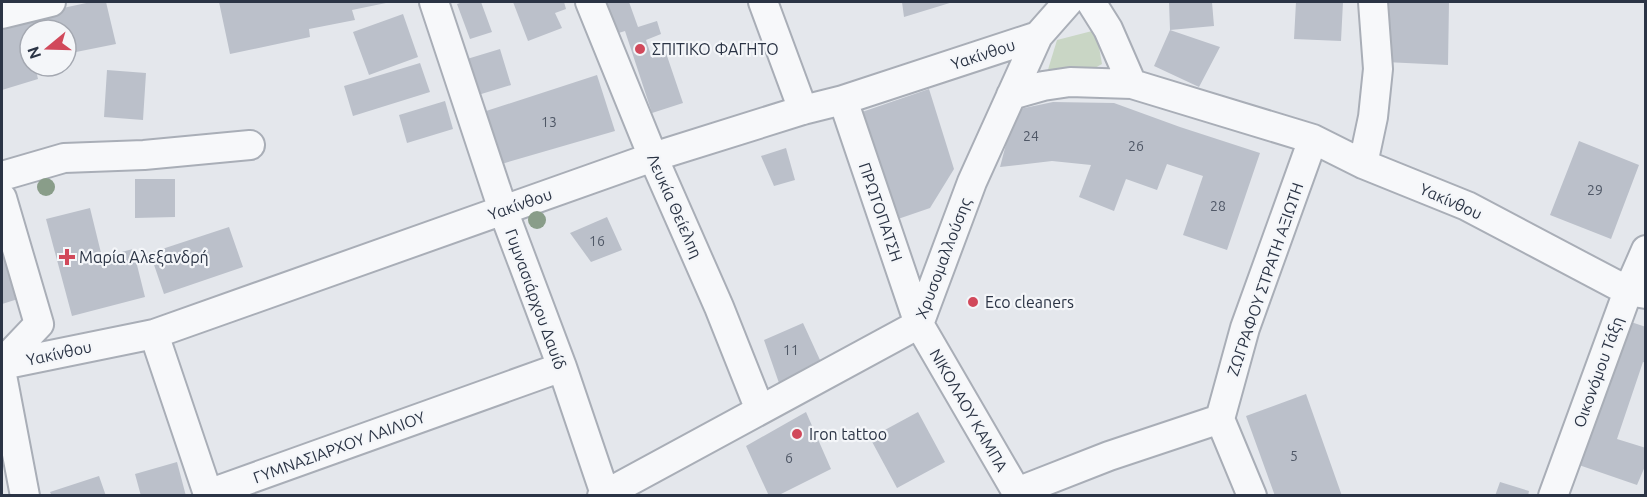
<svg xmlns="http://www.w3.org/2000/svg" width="1647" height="497" font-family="Ubuntu,sans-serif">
<rect width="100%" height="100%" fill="#e4e7ec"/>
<!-- green -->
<path fill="#c9d6c5" d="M1096,30L1102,64L1070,82L1043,86L1057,40Z"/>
<!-- building -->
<path fill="#bbc0ca" d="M91,2H106L116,44L66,54V30H30V66H35L38,79L2,90V21Z
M219,2H386V3L352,10L355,20L309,29L310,37L230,54Z
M463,2H481L492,32L470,39L457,4Z
M513,2H564L566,9L555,13L562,28L528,41Z
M597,2H629L638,27L657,21L661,34L646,40L652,58L666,53L683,103L652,113L625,31L609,36Z
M902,2H953L904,17Z
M1169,2H1212L1214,26L1170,30Z
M1296,2H1343L1341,41L1294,39Z
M1388,2H1449L1448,65L1385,62Z
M403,14L418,57L369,75L353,32Z
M1170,30L1220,47L1199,87L1154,66Z
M500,49L511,85L478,95L467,59Z
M420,63L430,92L353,116L344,86Z
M107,70L146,73L143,120L104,117Z
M597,75L615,131L498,165L483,112Z
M929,89L954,169L930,208L898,219L862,112Z
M445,101L453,129L407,143L399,115Z
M1053,102L1114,103L1180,127L1260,153L1227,250L1183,235L1203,176L1167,164L1157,190L1126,179L1114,211L1079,197L1091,165L1052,161L1000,167L1015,110Z
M1579,141L1639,165L1611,239L1550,215Z
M786,148L795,180L774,186L761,156Z
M135,179H175V217L135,218Z
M90,208L102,257L133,249L145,297L72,316L46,219Z
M607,217L622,250L591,262L570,233Z
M229,227L243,267L164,294L150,253Z
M2,243L18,299L2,304Z
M1625,320L1646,327V363L1643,362L1617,439L1646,448V464L1637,485L1576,464Z
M803,323L820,360L779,383L764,340Z
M1306,394L1342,496H1275L1246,416Z
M806,412L831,469L777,496H769L746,446Z
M918,412L945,462L897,488L870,438Z
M177,462L186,496H141L135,474Z
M99,476L106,496H52L50,492Z
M1500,482L1529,491L1528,496H1495Z"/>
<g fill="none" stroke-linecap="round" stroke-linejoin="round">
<defs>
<path id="street" d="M434,2L503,210L562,367L605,494
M590,2L653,157L719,307L760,410
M763,2L803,110
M1091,2L1108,29L1132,84L1313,139L1363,164L1467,206L1628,291L1646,294
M2,14L51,2
M1011,95L1043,86L1070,82L1132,84
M843,100L919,324L1019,496
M1363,164L1373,117L1378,69L1373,2
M2,176L64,158L144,155L250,145
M2,198L39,324L2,363
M154,334L208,494L562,367
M2,365L154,334L653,157L803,110L843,100L1038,36
M2,375L25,496
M1017,492L1109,456L1220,419
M602,496L919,324L972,182L1038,36L1068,2
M1252,496L1220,419L1245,328L1313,139
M1553,496L1628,291L1646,250"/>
</defs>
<!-- street casing -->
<use href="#street" stroke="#a9aeb7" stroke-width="32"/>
<!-- street -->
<use href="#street" stroke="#f7f8fa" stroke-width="28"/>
</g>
<!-- trees -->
<g fill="#899d89">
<circle cx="46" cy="187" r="9"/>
<circle cx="537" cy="220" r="9"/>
</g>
<!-- markers -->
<g fill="#d1495b" stroke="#f4f6f9" stroke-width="2">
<circle cx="640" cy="49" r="6"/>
<path d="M64 248h6v6h6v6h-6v6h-6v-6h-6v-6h6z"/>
<circle cx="973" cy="302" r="6"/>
<circle cx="797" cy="434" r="6"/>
</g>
<g text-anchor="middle" stroke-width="4.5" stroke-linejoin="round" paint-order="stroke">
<!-- number labels -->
<g font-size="14" fill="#4f5766">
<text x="549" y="127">13</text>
<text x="1031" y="141">24</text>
<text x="1136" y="151">26</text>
<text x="1595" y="195">29</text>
<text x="1218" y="211">28</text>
<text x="597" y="246">16</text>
<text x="791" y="355">11</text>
<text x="1294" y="461">5</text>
<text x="789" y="463">6</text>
</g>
<!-- poi labels -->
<g font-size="16" fill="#2b3445" stroke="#f4f6f9" text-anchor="start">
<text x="652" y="55">ΣΠΙΤΙΚΟ ΦΑΓΗΤΟ</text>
<text x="79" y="263">Μαρία Αλεξανδρή</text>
<text x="985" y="308">Eco cleaners</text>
<text x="809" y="440">Iron tattoo</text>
</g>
<!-- street labels -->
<g font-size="16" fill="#2b3445" stroke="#f4f6f9">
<text transform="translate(983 54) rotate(-18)" y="6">Υακίνθου</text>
<text transform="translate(1451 201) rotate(24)" y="6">Υακίνθου</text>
<text transform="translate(520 204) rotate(-19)" y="6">Υακίνθου</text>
<text transform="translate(675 206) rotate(66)" y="6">Λευκία Θείελπη</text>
<text transform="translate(881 212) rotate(71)" y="6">ΠΡΩΤΟΠΑΤΣΗ</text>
<text transform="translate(943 258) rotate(-69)" y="6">Χρυσομαλλούσης</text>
<text transform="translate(1265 279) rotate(-71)" y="6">ΖΩΓΡΑΦΟΥ ΣΤΡΑΤΗ ΑΞΙΩΤΗ</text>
<text transform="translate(536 299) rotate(70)" y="6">Γυμνασιάρχου Δαυίδ</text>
<text transform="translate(59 353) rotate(-12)" y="6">Υακίνθου</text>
<text transform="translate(1598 372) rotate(-70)" y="6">Οικονόμου Τάξη</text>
<text transform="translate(969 410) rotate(60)" y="6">ΝΙΚΟΛΑΟΥ ΚΑΜΠΑ</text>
<text transform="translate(339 447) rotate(-20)" y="6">ΓΥΜΝΑΣΙΑΡΧΟΥ ΛΑΙΛΙΟΥ</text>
</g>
</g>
<!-- border -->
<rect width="1647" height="497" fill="none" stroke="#2b3445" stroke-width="6"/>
<!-- north arrow -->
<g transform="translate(48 48) rotate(251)"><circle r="28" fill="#f4f6f9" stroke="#a4a8b1" stroke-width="1.5"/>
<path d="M0-4.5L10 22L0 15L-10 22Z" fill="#d1495b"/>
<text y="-9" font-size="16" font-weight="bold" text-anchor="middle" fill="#2b3445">N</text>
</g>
</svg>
